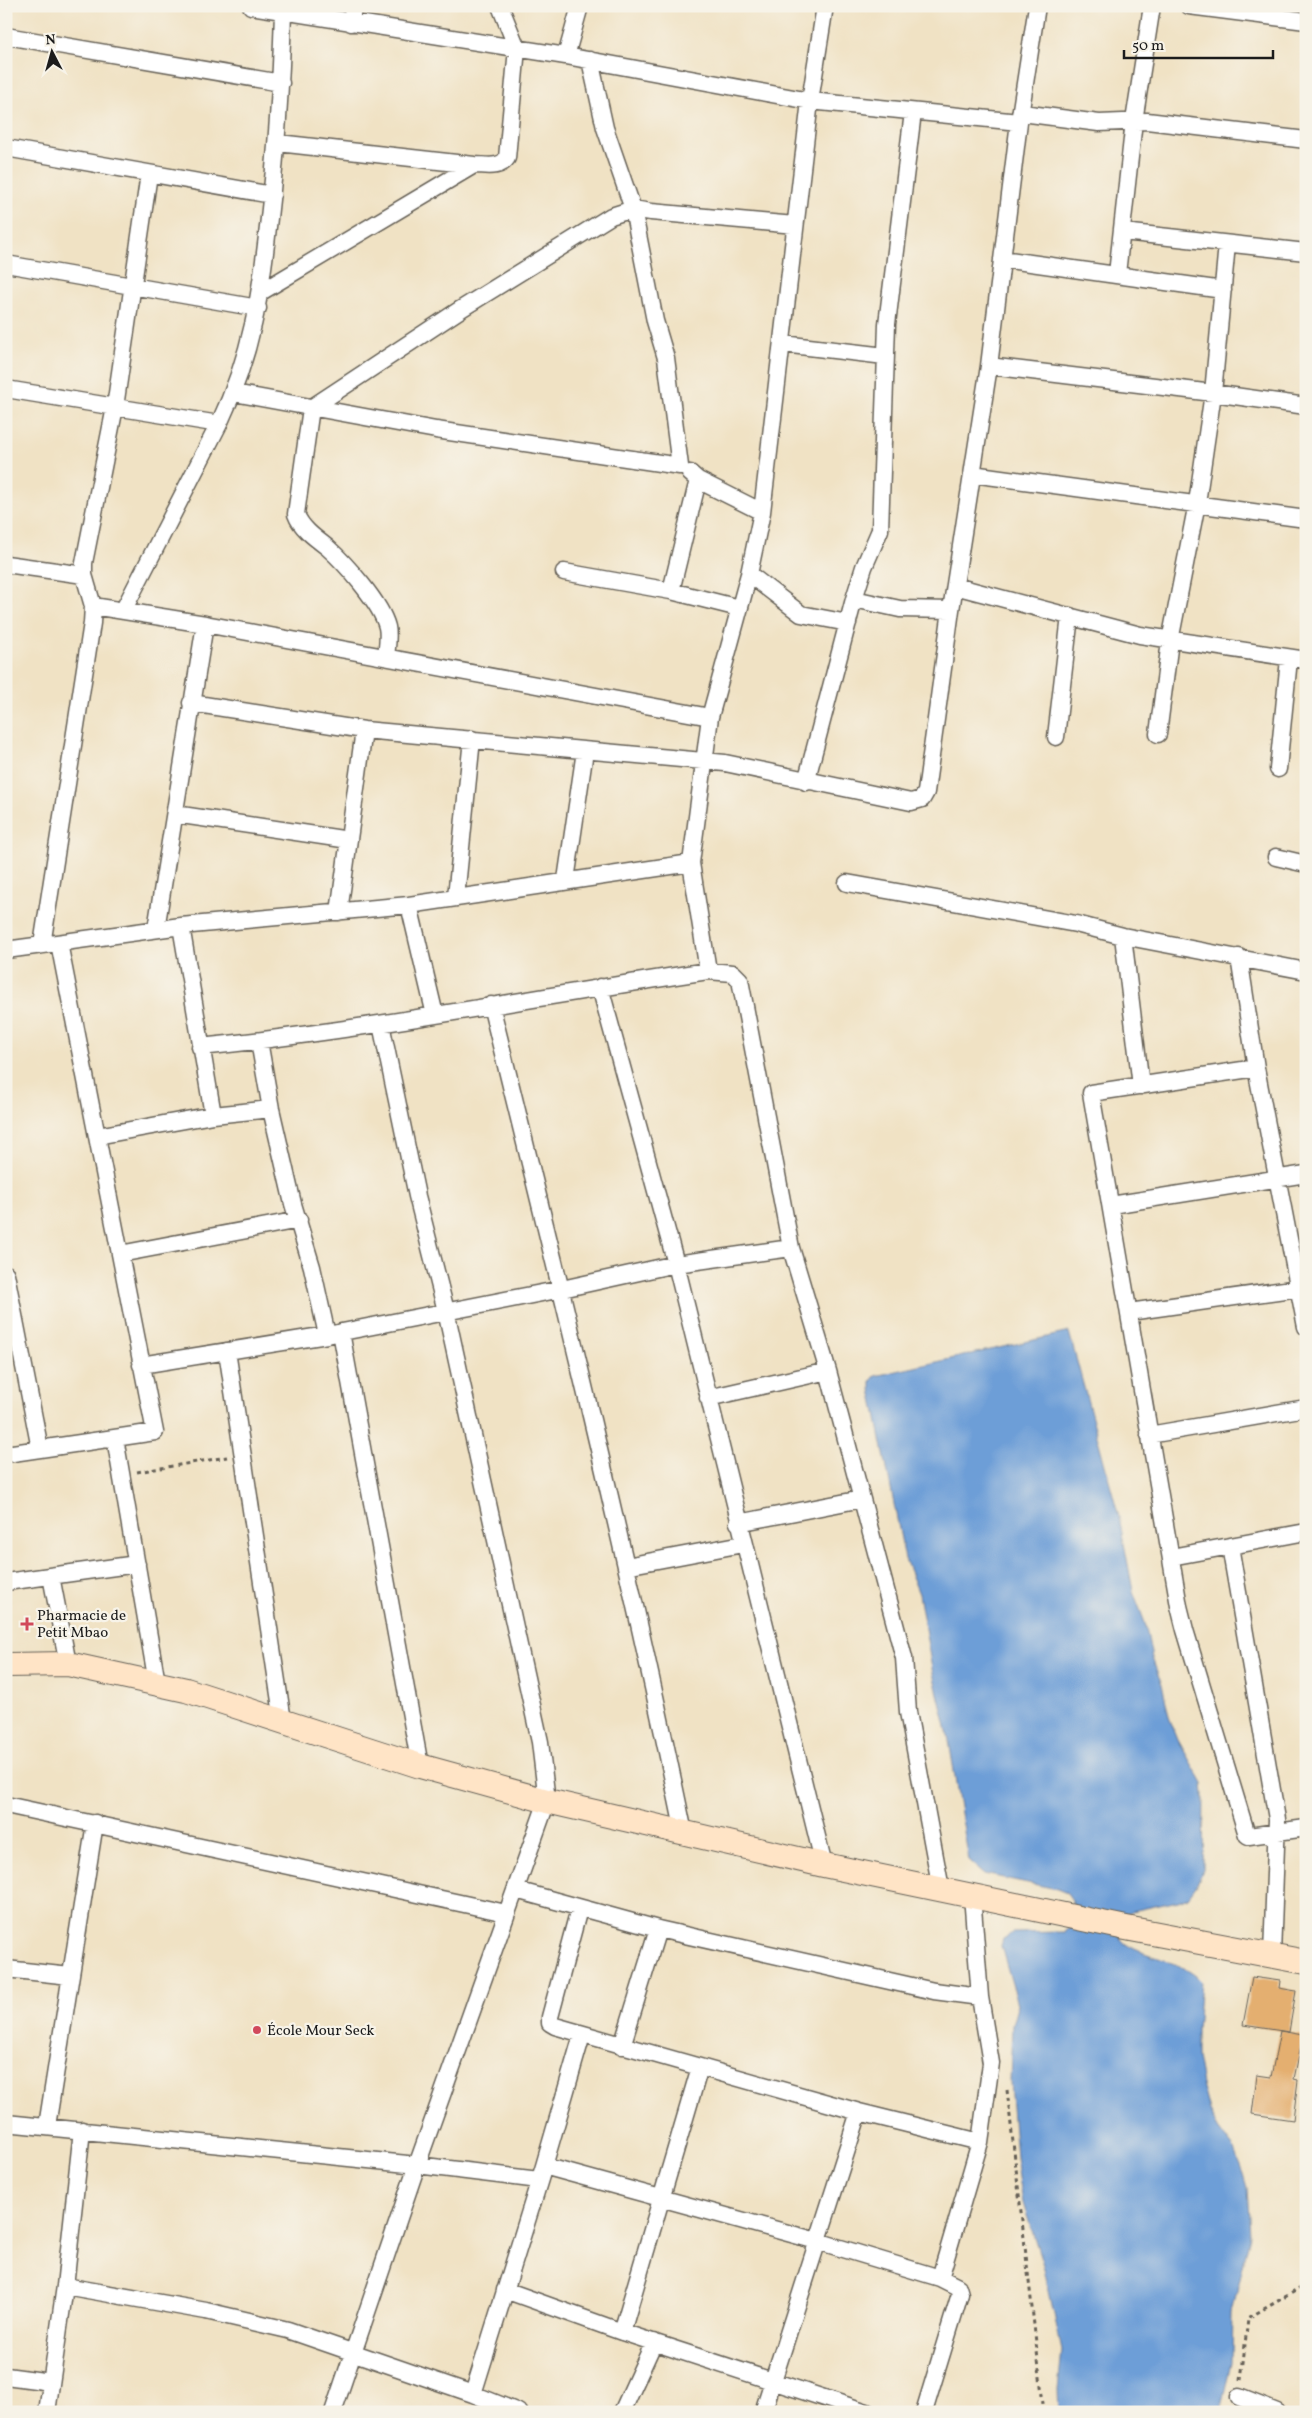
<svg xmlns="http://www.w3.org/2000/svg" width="1312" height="2418" font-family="Vollkorn,serif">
<rect width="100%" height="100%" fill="#f7f3e8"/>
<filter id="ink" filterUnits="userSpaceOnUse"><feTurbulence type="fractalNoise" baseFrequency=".02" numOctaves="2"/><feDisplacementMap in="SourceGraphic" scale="10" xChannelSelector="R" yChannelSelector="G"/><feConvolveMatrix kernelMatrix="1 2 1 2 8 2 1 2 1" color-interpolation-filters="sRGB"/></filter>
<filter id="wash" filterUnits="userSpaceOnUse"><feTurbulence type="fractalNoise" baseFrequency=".0096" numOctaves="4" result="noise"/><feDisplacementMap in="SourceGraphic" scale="20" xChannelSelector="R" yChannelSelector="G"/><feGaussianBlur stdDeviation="1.12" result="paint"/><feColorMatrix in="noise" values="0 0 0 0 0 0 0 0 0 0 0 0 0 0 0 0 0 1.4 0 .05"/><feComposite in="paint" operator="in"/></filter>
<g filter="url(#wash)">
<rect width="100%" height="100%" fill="#f0e2c4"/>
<!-- water -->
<path fill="#6d9ed7" stroke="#445d7a" d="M1069,1332L1119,1517L1133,1591L1145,1623L1152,1658L1163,1688L1169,1717L1178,1740L1203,1784L1204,1793L1203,1870L1196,1886L1188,1897L1178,1901L1132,1911L1124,1915L1121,1939C1131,1955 1182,1959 1201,1981L1197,2030V2057L1202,2084L1209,2111L1218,2128L1233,2148L1243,2174L1247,2188L1249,2218L1250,2235L1232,2313L1231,2362L1220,2412H1059L1058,2388L1062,2351L1044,2268L1023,2202L1016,2157L1010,2082L1012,2025L1018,2004L1001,1946L1003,1939L1013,1933L1064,1932L1069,1928L1072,1900L1067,1893L1057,1889L984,1874L969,1861L948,1735L932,1669L919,1594L905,1559L871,1389V1381L875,1376Z"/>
<g id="blocks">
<!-- building -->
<path fill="#e4af70" d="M1252,1977L1280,1981L1279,1988L1296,1991L1289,2032L1243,2025Z
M1280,2031L1303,2035L1294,2079L1298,2080L1293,2120L1252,2114L1257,2075L1271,2077Z"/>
</g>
</g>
<g filter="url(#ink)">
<use href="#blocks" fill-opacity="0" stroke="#666157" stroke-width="1"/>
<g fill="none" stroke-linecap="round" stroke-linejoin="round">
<defs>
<path id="street" d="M251,6L566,56L810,101L1019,122
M1189,6L1306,21
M351,23L353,6
M6,36L281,83
M566,56L580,6
M1022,113L1099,123L1147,121L1306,140
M278,143L474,165C486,165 500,169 507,158L517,48L500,6
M6,148L272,195
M149,174L115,407L84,563V575L93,606L205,624L710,717
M1123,232L1306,252
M1002,259L1223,290
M6,264L258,308
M1117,274L1134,121L1152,6
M261,292L474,165
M783,344L885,356
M989,366L1213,393L1306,406
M6,389L219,424
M234,393L436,430L680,466L666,358L655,321L633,209L605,128L590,60
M690,473L698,480L762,512
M972,474L1306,519
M6,564L84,575
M564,572L671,591L739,608
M749,574L801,614L848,623
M955,586L1140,635L1306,660
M671,591L698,480
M854,599L900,609L951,610
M123,611L219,424C252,354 261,294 269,218C277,149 281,82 283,12
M386,657C387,647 389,636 387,627C381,603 345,563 327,547C315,538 301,528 296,514L311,408L461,309L611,216L633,209L651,212L795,225
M191,703L364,730L725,763L911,802L922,799L926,792L951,610L989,366L1019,122L1037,6
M1158,734L1170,641L1197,503L1213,393L1227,244
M1056,737L1070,616
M1278,769L1289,659
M806,782L854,599L864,567L880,530L887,324L913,112
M175,814L349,840
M1276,857L1306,864
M566,880L585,751
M847,883L1076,924L1123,936L1306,971
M456,897L472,739
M409,905L435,1015
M339,912L364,730
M181,926L213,1115
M156,929L205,624
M1123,936L1141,1086
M42,945L92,623L93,606
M6,950L181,926L409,905L691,863
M1239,957L1256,1068L1306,1327
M708,971L691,863L710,717L749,574L762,512L810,101L825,6
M600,987L676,1264L824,1865
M491,1005C559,1280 627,1556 684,1833
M259,1041L271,1109L293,1204L312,1267L327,1335
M200,1047C371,1030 539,996 708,971L733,973L740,980L791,1248L828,1371L904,1658L908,1712L941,1889
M1256,1068L1091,1093L1179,1606L1185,1630L1247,1835L1249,1836L1306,1828
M97,1136L213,1115L271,1109
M1111,1205L1306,1174
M120,1254L299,1220
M6,1274L40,1449
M1129,1312L1306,1287
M341,1332L420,1766
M227,1351L283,1721
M141,1365L327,1335L562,1289L676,1264L791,1248
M708,1398L828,1371
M1149,1435L1306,1408
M115,1438L157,1683
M6,1454L155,1432L59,943
M738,1523L862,1499
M1230,1546L1277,1819L1272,1955
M1171,1557L1306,1532
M626,1566L743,1544
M51,1576L68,1664
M6,1582L137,1564
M6,1805L506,1913
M516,1890L658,1929L934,1991L980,1997
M579,1909L550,2017V2023L555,2026L859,2112L980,2142
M6,1969L70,1976
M622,2046L658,1929
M6,2123L417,2165L539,2180
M47,2126L95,1823
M544,2166L817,2241L940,2278L958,2287L960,2294L924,2412
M940,2278L980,2142L991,2063L980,1997L972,1895
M65,2286L206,2311L288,2330L473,2394L518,2412
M505,2290L622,2332L867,2412
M622,2332L700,2067
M6,2376L51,2382
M473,2394L544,2166L582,2035
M1239,2397L1277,2412
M47,2412L65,2286L82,2130
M333,2412L417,2165L547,1801L540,1742L446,1311L417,1196L381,1024
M622,2412L654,2342
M763,2412L859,2112"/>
<path id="secondary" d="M6,1665L68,1664L186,1690L420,1766L547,1801L824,1865L1126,1928L1306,1962"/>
</defs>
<!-- street casing -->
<use href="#street" stroke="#666157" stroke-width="19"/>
<!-- secondary casing -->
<use href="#secondary" stroke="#666157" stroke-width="26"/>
<!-- path -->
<path stroke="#666157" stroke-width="3" stroke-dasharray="4 4" stroke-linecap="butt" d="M137,1472L227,1457
M1007,2090L1044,2412
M1241,2380L1248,2318L1306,2285"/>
<!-- street -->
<use href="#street" stroke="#fff" stroke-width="16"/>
<!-- secondary -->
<use href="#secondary" stroke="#ffe4c6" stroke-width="24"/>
</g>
</g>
<!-- markers -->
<g fill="#d1495b" stroke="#f7f3e8" stroke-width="2">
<path d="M24.5 1616.5h5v5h5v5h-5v5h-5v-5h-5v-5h5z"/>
<circle cx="257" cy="2030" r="5"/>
</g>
<g text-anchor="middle" stroke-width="4.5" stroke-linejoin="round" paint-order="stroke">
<!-- poi labels -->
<g font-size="15" fill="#1c1c1c" stroke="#f7f3e8" text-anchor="start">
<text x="37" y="1620">Pharmacie de<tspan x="37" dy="17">Petit Mbao</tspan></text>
<text x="267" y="2035">École Mour Seck</text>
</g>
</g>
<!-- margin -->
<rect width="1312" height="2418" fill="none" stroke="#f7f3e8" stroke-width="25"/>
<!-- north arrow -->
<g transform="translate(52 52) rotate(354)" stroke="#f7f3e8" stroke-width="4" paint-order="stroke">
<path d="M0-4L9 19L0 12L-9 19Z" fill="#1c1c1c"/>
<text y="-8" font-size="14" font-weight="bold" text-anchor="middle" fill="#1c1c1c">N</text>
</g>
<!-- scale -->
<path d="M1124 50v8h149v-8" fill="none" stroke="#1c1c1c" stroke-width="2.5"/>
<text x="1132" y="50" font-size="15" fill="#1c1c1c" stroke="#f7f3e8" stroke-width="4" paint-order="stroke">50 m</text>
</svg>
